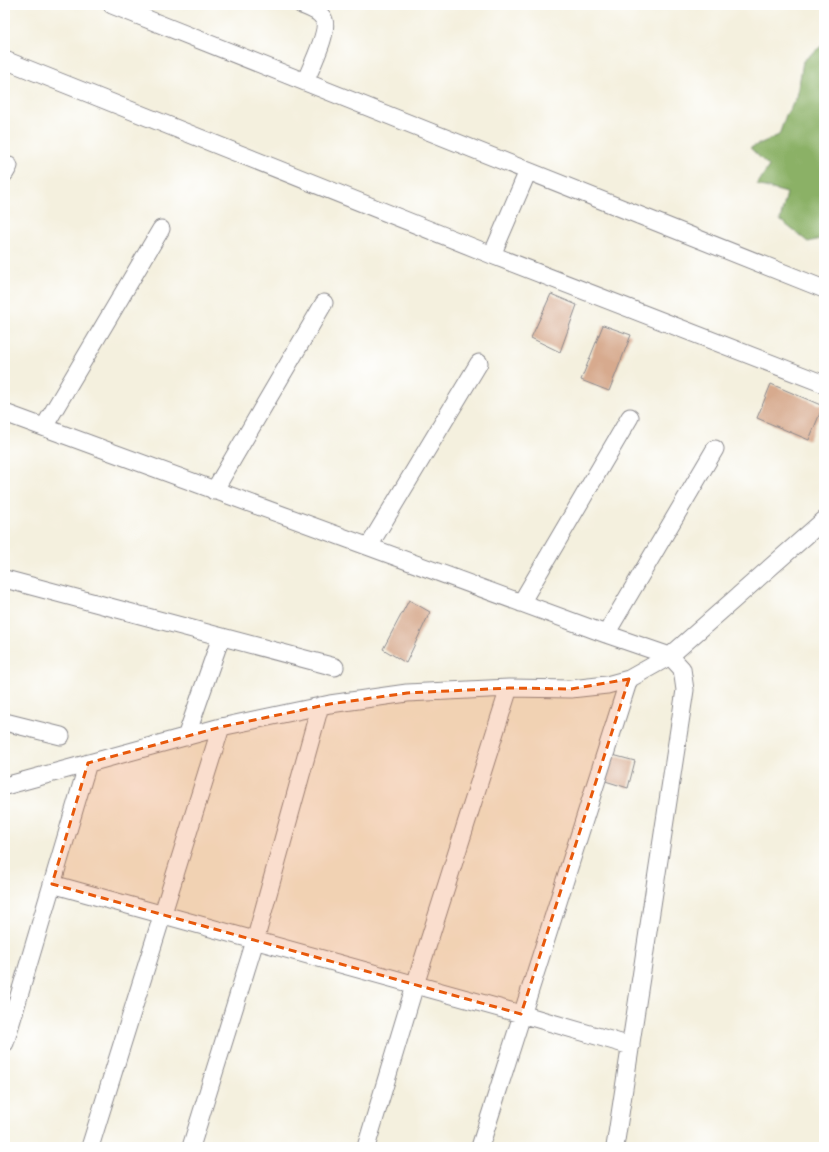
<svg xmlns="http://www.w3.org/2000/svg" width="829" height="1152" font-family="Sriracha,sans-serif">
<rect width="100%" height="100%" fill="#fff"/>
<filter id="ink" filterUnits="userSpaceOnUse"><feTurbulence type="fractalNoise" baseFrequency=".025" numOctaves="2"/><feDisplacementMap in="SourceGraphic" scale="8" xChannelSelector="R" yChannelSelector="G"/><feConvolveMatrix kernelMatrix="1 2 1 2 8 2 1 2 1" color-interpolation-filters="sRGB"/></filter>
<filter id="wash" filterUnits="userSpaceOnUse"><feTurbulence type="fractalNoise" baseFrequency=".012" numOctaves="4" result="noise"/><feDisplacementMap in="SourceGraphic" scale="16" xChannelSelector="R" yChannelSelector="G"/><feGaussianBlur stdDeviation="0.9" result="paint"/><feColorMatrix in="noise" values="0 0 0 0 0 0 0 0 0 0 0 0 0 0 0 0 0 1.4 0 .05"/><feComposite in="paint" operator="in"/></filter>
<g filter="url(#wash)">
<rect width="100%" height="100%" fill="#f4f0de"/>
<!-- forest -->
<path fill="#8bb166" stroke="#566a50" d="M824,44V238L808,242L780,220L787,193L757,185L769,166L750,148L779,135L786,115L797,97L803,61Z"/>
<g id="blocks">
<!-- building -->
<path fill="#d7aa8e" d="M551,294L577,305L560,352L531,338Z
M603,325L631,335L609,391L581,380Z
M771,384L823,406L809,440L757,418Z
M409,600L430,612L406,663L383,649Z
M609,754L635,761L628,788L602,780Z"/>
</g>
</g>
<g filter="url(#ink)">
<use href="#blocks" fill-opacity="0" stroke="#8b898c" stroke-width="1"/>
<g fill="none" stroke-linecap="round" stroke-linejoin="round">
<defs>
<path id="minor" d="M112,5L824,289
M302,5C309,8 319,11 323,18C331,29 310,69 305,82
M5,60L492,255L824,384
M5,173L9,166
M492,255L528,171
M5,413L606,634L670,656L682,669L685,690L615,1147
M44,427L161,229
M214,491L324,303
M369,546L479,363
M5,579L335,667
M521,603L630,417
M606,634L715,449
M5,722L61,736
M186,737L221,637
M5,786L221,727L330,704L407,693L509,688L571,689L607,685L629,679
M52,884L521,1014L631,1046
M5,1043L88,763
M90,1147L221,727
M191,1147L255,941L320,706
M366,1147L415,985L509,688
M480,1147L629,679L670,656L824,520"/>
</defs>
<!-- minor casing -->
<use href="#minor" stroke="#8b898c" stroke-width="19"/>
<!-- minor -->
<use href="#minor" stroke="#fff" stroke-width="17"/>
</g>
</g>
<!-- marked area -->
<path fill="#e8590c" fill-opacity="0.2" stroke="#e8590c" stroke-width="3" stroke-dasharray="8 5" stroke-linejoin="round" d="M629,679L521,1014L52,884L88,763L221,727L330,704L407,693L509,688L571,689Z"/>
<!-- margin -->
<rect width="829" height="1152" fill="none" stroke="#fff" stroke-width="20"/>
</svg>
